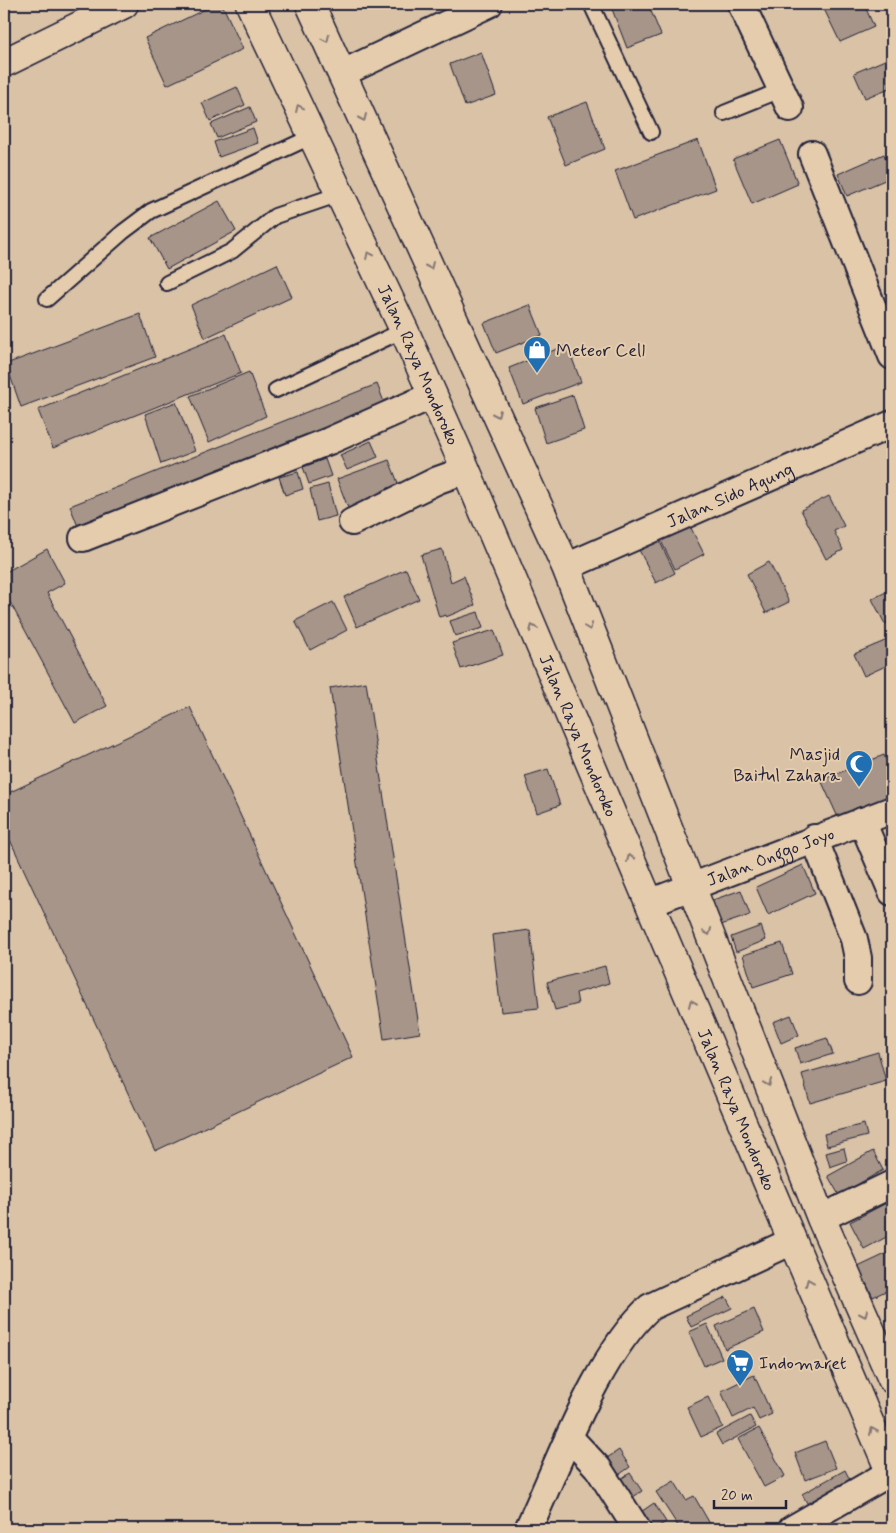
<svg xmlns="http://www.w3.org/2000/svg" width="896" height="1533" font-family="Mynerve,sans-serif">
<rect width="100%" height="100%" fill="#d9c2a6"/>
<filter id="ink" filterUnits="userSpaceOnUse"><feTurbulence type="fractalNoise" baseFrequency=".02" numOctaves="2"/><feDisplacementMap in="SourceGraphic" scale="10" xChannelSelector="R" yChannelSelector="G"/><feConvolveMatrix kernelMatrix="1 2 1 2 8 2 1 2 1" color-interpolation-filters="sRGB"/></filter>
<g filter="url(#ink)">
<!-- building -->
<path fill="#a69588" stroke="#22223b" d="M216,4H222L243,49L167,85L145,38Z
M610,4H648L661,35L627,48Z
M835,4H864L874,27L840,42L824,9Z
M481,52L496,95L465,106L450,64Z
M892,57V87L865,98L854,73Z
M237,87L245,105L210,121L202,103Z
M587,102L605,149L566,165L547,117Z
M250,107L256,122L217,138L211,124Z
M253,128L258,143L219,157L214,142Z
M698,140L716,189L633,220L615,171Z
M780,140L798,184L752,204L733,159Z
M884,154L892,177L847,196L838,174Z
M219,201L236,231L167,269L150,238Z
M277,264L292,297L205,338L191,305Z
M530,305L542,335L496,353L484,323Z
M140,314L155,357L21,407L6,364Z
M226,334L241,373L53,448L38,410Z
M567,345L581,382L523,404L509,368Z
M249,372L266,416L209,442L190,396Z
M377,384L388,412L81,534L70,506Z
M573,395L584,430L546,443L535,408Z
M176,402L195,451L161,464L145,414Z
M371,441L378,457L347,470L340,455Z
M325,459L331,476L309,484L303,467Z
M389,460L402,493L350,513L337,479Z
M298,472L303,489L285,495L279,477Z
M328,484L336,516L317,521L310,489Z
M829,496L844,526L834,531L843,550L826,559L801,510Z
M688,522L704,554L675,569L659,537Z
M658,538L675,573L656,583L638,548Z
M47,549L65,583L47,593L107,706L75,723L4,591V573Z
M442,549L451,582L464,576L475,605L446,617V615L439,617L421,555Z
M769,562L789,602L766,613L747,574Z
M406,569L419,599L357,627L344,597Z
M892,589V620L885,624L872,599Z
M333,602L347,630L310,650L295,621Z
M478,612L483,628L455,636L450,621Z
M494,630L503,655L461,669L452,643Z
M892,638V663L864,676L854,654Z
M366,682L420,1033L384,1039L330,688Z
M190,707L353,1057L155,1151L4,827V795Z
M892,727V749L886,729Z
M884,755L892,774V797L841,824L821,780Z
M548,769L560,805L537,813L525,776Z
M803,865L815,893L768,915L756,887Z
M741,890L750,915L718,926L710,901Z
M761,926L766,940L736,952L731,937Z
M530,930L539,1008L501,1012L492,935Z
M782,943L792,974L753,987L743,955Z
M605,966L609,983L576,993L578,1004L555,1010L547,982Z
M791,1015L799,1035L781,1043L773,1022Z
M827,1038L833,1054L800,1064L795,1048Z
M878,1052L886,1081L810,1103L802,1074Z
M864,1124L867,1136L827,1146L824,1134Z
M844,1148L847,1161L830,1167L826,1153Z
M873,1151L883,1170L839,1195L828,1176Z
M892,1200V1234L864,1249L850,1222Z
M892,1251V1288L873,1297L858,1267Z
M726,1297L732,1308L691,1327L686,1316Z
M754,1309L764,1332L725,1349L716,1326Z
M707,1324L722,1358L704,1366L689,1332Z
M754,1375L772,1414L759,1420L753,1408L733,1418L721,1391Z
M708,1397L723,1427L701,1437L687,1407Z
M750,1416L756,1427L722,1445L716,1434Z
M759,1428L785,1476L764,1487L738,1439Z
M825,1441L836,1468L805,1480L795,1453Z
M619,1450L630,1467L610,1481L598,1464Z
M845,1470L853,1486L811,1510L802,1494Z
M630,1473L642,1491L623,1504L611,1485Z
M674,1481L686,1500L694,1496L713,1529H680L656,1492Z
M654,1503L666,1522L654,1529H639L632,1518Z"/>
<g fill="none" stroke-linecap="round" stroke-linejoin="round">
<defs>
<path id="lane" d="M591,4L651,132
M724,113L781,90
M167,283L232,251L275,216L340,194
M47,299L123,232L151,211L313,136
M276,390L404,330"/>
<g id="street">
<path d="M741,4L790,108"/>
<path d="M343,73L489,4"/>
<path d="M812,154L892,356"/>
<path d="M352,522L438,480L466,470"/>
<path d="M83,538L329,441L433,395"/>
<path id="s1" d="M566,567L892,424"/>
<path d="M862,821L892,892"/>
<path d="M814,838L854,939L858,958V981"/>
<path id="s2" d="M649,903L892,810"/>
<path d="M821,1218L892,1184"/>
<path d="M570,1438L598,1468L637,1529"/>
<path d="M528,1529C559,1463 597,1355 650,1307L792,1241"/>
<path d="M792,1529L891,1472"/>
</g>
<path id="secondary" d="M4,63L124,4"/>
<g id="highway">
<path id="s3" d="M250,4L404,330L466,470L892,1476"/>
<path d="M310,4L566,567L821,1218L892,1379"/>
</g>
</defs>
<!-- lane casing -->
<use href="#lane" stroke="#22223b" stroke-width="18"/>
<!-- street casing -->
<use href="#street" stroke="#22223b" stroke-width="30"/>
<!-- secondary casing -->
<use href="#secondary" stroke="#22223b" stroke-width="31"/>
<!-- highway casing -->
<use href="#highway" stroke="#22223b" stroke-width="31"/>
<!-- lane -->
<use href="#lane" stroke="#e5ccad" stroke-width="14"/>
<!-- street -->
<use href="#street" stroke="#e5ccad" stroke-width="26"/>
<!-- secondary -->
<use href="#secondary" stroke="#e5ccad" stroke-width="28"/>
<!-- highway -->
<use href="#highway" stroke="#e5ccad" stroke-width="28"/>
</g>
<!-- one-way arrows -->
<defs><path id="oneway-chevron" d="M-2-3.5L2.5 0L-2 3.5" fill="none" stroke-width="1.6" stroke-linecap="round" stroke-linejoin="round" transform="scale(1.25)"/></defs>
<g stroke="#847774">
<use href="#oneway-chevron" transform="translate(326 39) rotate(65)"/>
<use href="#oneway-chevron" transform="translate(299 108) rotate(-115)"/>
<use href="#oneway-chevron" transform="translate(363 118) rotate(66)"/>
<use href="#oneway-chevron" transform="translate(369 255) rotate(-115)"/>
<use href="#oneway-chevron" transform="translate(430 266) rotate(66)"/>
<use href="#oneway-chevron" transform="translate(497 414) rotate(66)"/>
<use href="#oneway-chevron" transform="translate(589 627) rotate(69)"/>
<use href="#oneway-chevron" transform="translate(533 628) rotate(-113)"/>
<use href="#oneway-chevron" transform="translate(630 858) rotate(-113)"/>
<use href="#oneway-chevron" transform="translate(708 932) rotate(68)"/>
<use href="#oneway-chevron" transform="translate(692 1003) rotate(-113)"/>
<use href="#oneway-chevron" transform="translate(768 1083) rotate(68)"/>
<use href="#oneway-chevron" transform="translate(809 1282) rotate(-113)"/>
<use href="#oneway-chevron" transform="translate(864 1314) rotate(66)"/>
<use href="#oneway-chevron" transform="translate(873 1431) rotate(-113)"/>
</g>
</g>
<!-- icons -->
<defs>
<symbol id="shop-pin" viewBox="-11 -11 22 30"><path d="M0 17L-7.5 6A9.5 9.5 0 1 1 7.5 6Z" fill="#1f6fb2" stroke="#e5ccad"/><path d="M-5-2.5h2.3a2.7 3.5 0 0 1 5.4 0H5L5.5 6h-11ZM-1.5-2.5h3a1.5 2.3 0 0 0-3 0Z" fill="#fff"/></symbol>
<symbol id="mosque-pin" viewBox="-11 -11 22 30"><path d="M0 17L-7.5 6A9.5 9.5 0 1 1 7.5 6Z" fill="#1f6fb2" stroke="#e5ccad"/><path d="M3.5-4.9A6 6 0 1 0 3.5 4.9A5 5 0 1 1 3.5-4.9Z" fill="#fff"/></symbol>
<symbol id="supermarket-pin" viewBox="-11 -11 22 30"><path d="M0 17L-7.5 6A9.5 9.5 0 1 1 7.5 6Z" fill="#1f6fb2" stroke="#e5ccad"/><path d="M-6-5.5h2.5l.6 2H6L4.5 2H-2.5L-4.4-4H-6ZM-1.5 3.2a1.3 1.3 0 1 0 .1 0ZM3 3.2a1.3 1.3 0 1 0 .1 0Z" fill="#fff"/></symbol>
</defs>
<g fill-rule="evenodd">
<use href="#shop-pin" x="521" y="334" width="32" height="43"/>
<use href="#mosque-pin" x="843" y="748" width="32" height="43"/>
<use href="#supermarket-pin" x="724" y="1347" width="32" height="43"/>
</g>
<g text-anchor="middle" stroke-width="4" stroke-linejoin="round" paint-order="stroke">
<!-- poi labels -->
<g font-size="18" fill="#22223b" stroke="#e5ccad" text-anchor="start">
<text x="556" y="356">Meteor Cell</text>
<text x="840" y="760" text-anchor="end">Masjid<tspan x="840" dy="21">Baitul Zahara</tspan></text>
<text x="759" y="1369">Indomaret</text>
</g>
<!-- street labels -->
<g font-size="18" fill="#22223b" stroke="#e5ccad">
<text dy="6" stroke="none"><textPath href="#s3" startOffset="398">Jalan Raya Mondoroko</textPath></text>
<text dy="6" stroke="none"><textPath href="#s1" startOffset="179">Jalan Sido Agung</textPath></text>
<text dy="6" stroke="none"><textPath href="#s3" startOffset="802">Jalan Raya Mondoroko</textPath></text>
<text dy="6" stroke="none"><textPath href="#s2" startOffset="130">Jalan Onggo Joyo</textPath></text>
<text dy="6" stroke="none"><textPath href="#s3" startOffset="1208">Jalan Raya Mondoroko</textPath></text>
</g>
</g>
<!-- margin -->
<rect width="896" height="1533" fill="none" stroke="#e5ccad" stroke-width="20"/>
<rect x="10" y="10" width="876" height="1513" fill="none" stroke="#22223b" stroke-width="2" filter="url(#ink)"/>
<!-- scale -->
<path d="M714 1500v8h72v-8" fill="none" stroke="#22223b" stroke-width="2.5"/>
<text x="721" y="1500" font-size="15" fill="#22223b" stroke="#e5ccad" stroke-width="4" paint-order="stroke">20 m</text>
</svg>
